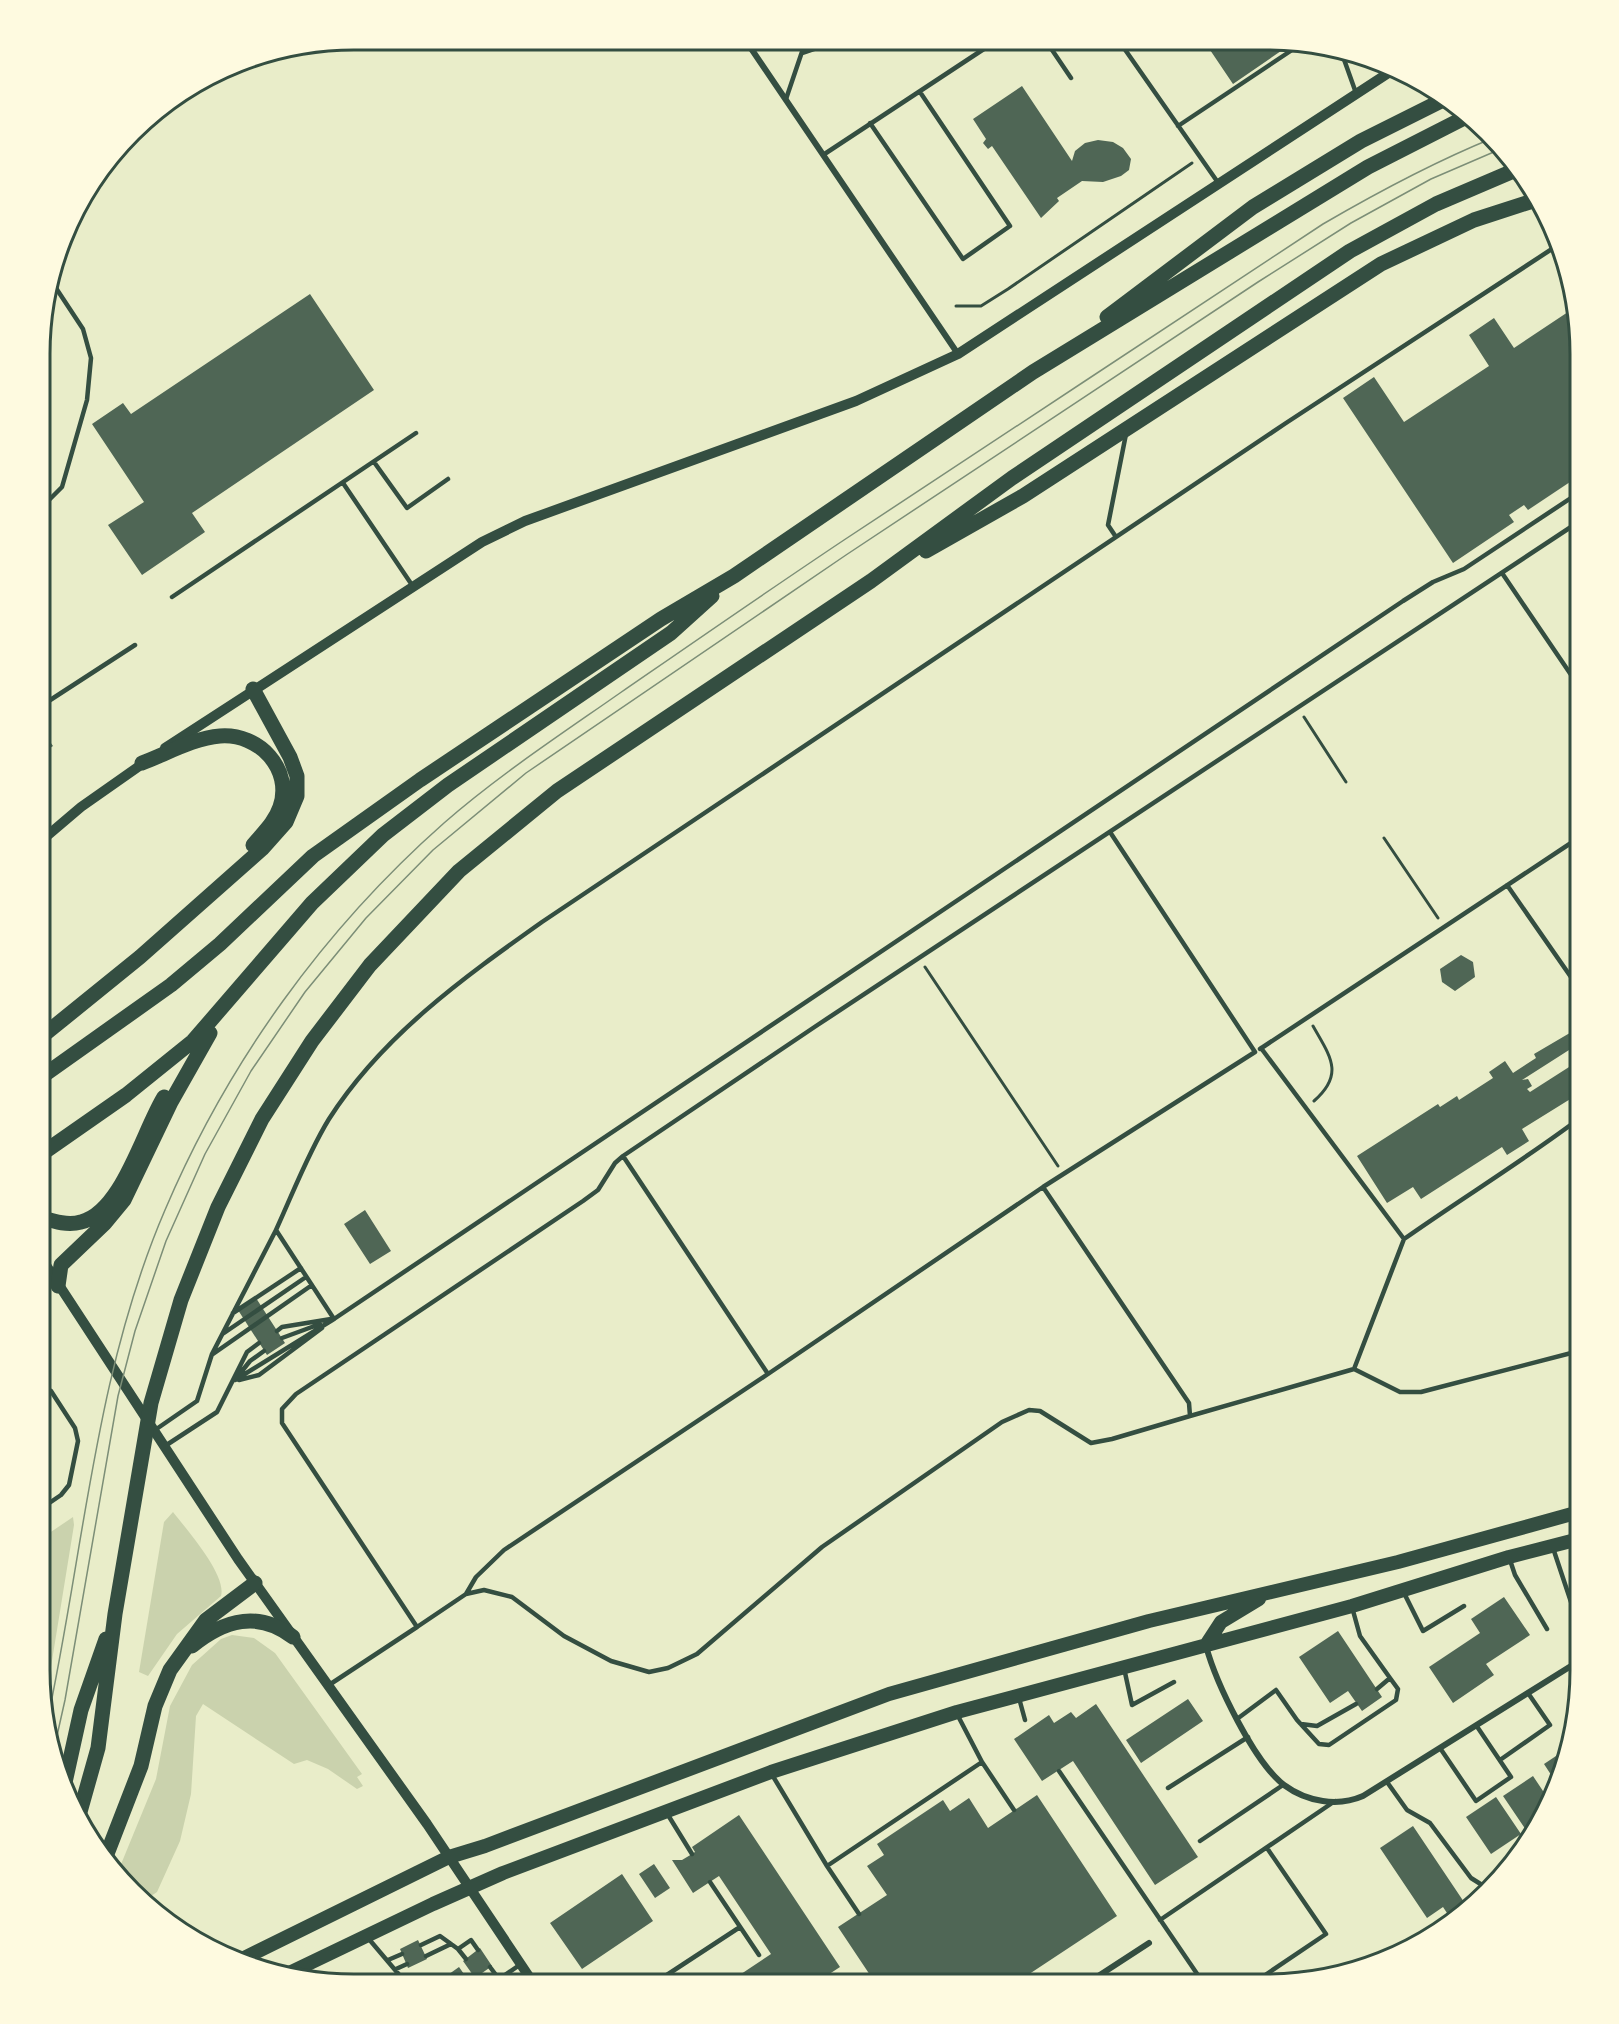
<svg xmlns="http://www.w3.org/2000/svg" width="1619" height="2024" font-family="'PT Sans',sans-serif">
<rect width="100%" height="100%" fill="#e9edc9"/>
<!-- green -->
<path fill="#cad2ad" d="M173,1512C187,1530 227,1575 221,1596L177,1634L148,1676L139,1672L164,1522Z
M73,1517L74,1525L44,1710L39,1671V1540Z
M232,1635L254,1638L275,1653L362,1774L357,1777L363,1786L357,1789L328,1769L307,1760L294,1764L203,1704L196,1716L191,1794L180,1841L157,1892L142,1902L117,1874L156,1779L170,1706L192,1665L221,1639Z"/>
<!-- building -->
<path fill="#4f6655" d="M1204,41L1246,42H1294L1233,84Z
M1022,86L1072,161L1075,151L1085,143L1098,140L1113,142L1123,148L1131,159L1129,170L1121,176L1103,182L1082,181L1057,198L1059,201L1041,218L992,146L988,149L983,143L986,139L973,119Z
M310,294L374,390L192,513L205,532L142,575L108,525L144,502L92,424L123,403L131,414Z
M1574,308L1580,353V468L1575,471L1579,476L1528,510L1524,505L1509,515L1514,522L1453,563L1343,398L1374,377L1404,422L1489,366L1469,335L1494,318L1514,348Z
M46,736L53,746L47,750L41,740Z
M1461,955L1473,962L1475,977L1455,991L1442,982L1440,969Z
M1580,1027V1043L1522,1080L1528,1079L1532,1086L1527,1089L1530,1092L1580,1060V1093L1522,1129L1529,1141L1507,1155L1502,1147L1421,1199L1413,1187L1387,1203L1357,1156L1438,1104L1440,1107L1457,1096L1459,1100L1493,1078L1489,1072L1505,1061L1513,1073L1536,1058L1534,1054Z
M365,1210L391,1251L370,1264L344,1224Z
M256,1298L285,1343L267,1355L238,1310Z
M1504,1597L1530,1635L1486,1664L1494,1675L1453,1703L1429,1667L1480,1633L1471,1619Z
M1338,1631L1382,1697L1362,1711L1348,1691L1330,1703L1299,1657Z
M1188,1699L1203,1721L1141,1763L1126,1740Z
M1096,1704L1198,1857L1155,1885L1073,1761L1042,1781L1014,1739L1049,1715L1054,1723L1071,1712L1076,1718Z
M1568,1748L1563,1771L1557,1784L1544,1764Z
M1533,1776L1549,1800L1536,1827L1528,1833L1503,1796Z
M1037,1795L1117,1916L1014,1984H876L838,1927L887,1895L867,1866L884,1855L877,1844L943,1800L950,1811L969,1798L988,1828Z
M1496,1797L1521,1834L1491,1854L1466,1817Z
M739,1815L840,1967L814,1984H726L771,1954L719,1876L693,1893L672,1860H682L692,1854L695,1852L692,1847Z
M1413,1826L1466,1905L1449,1916L1443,1907L1427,1918L1380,1848Z
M654,1864L670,1888L655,1898L639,1874Z
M622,1874L653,1921L582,1969L550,1923Z
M418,1940L427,1959L408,1968L400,1949Z
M480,1948L492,1966L475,1978L463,1961Z
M459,1967L471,1984H435Z"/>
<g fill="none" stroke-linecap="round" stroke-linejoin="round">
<!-- path -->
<path stroke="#344e41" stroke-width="3" d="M956,306H981L1008,289L1192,163
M1304,717L1346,782
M1384,838L1438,918
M925,967L1058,1166
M1313,1026C1330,1056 1345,1074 1314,1101"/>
<!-- service -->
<path stroke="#344e41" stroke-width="4.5" d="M1046,41L1071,78
M1119,41L1219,184
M1341,51L1356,93
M802,53L840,40
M786,99L806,40
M870,123L963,259L1010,226L920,92
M1178,126L1292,50
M823,155L996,41
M374,462L407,508L448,479
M343,483L412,585
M41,508L62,487L87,400L91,358L83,329L52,282
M1116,537L1108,525L1126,434
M1502,573L1580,688
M172,597L416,433
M41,706L135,645
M1507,885L1580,990
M1261,1048L1404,1239C1462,1198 1523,1161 1580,1118
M1260,1049L1580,837
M1043,1187L1189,1403L1190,1416L1354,1369L1404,1239
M233,1313L301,1268
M334,1319L276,1230C293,1193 308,1153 329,1119C382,1036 463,978 542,922L1286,423L1558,245
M277,1331L282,1327L331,1319
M224,1333L306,1277
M282,1338L320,1324
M213,1354L312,1285
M1354,1369L1400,1392H1421L1579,1351
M768,1374L1043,1187L1255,1052L1110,832
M238,1376L250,1361L264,1351
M235,1380L334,1319L1403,601L1433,582L1464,569L1580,492
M239,1380L259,1375L322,1328
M155,1430L197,1401L212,1354L276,1230
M165,1446L217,1412L247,1352L259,1343
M39,1510L61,1495L69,1485L78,1441L75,1428L51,1391L40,1385
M1553,1548L1571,1602
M1510,1560L1515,1575L1547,1629
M1403,1591L1423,1631L1464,1606
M466,1594L484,1590L512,1597L564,1636L611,1661L649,1672L668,1668L697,1654L822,1547L1002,1422L1029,1410L1040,1411L1091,1443L1112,1439L1190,1416
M1352,1607L1360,1636L1390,1678L1377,1689
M417,1627L466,1594L476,1577L504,1550L768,1374L623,1156
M1124,1668L1132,1705L1174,1682
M329,1685L417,1627L282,1423V1409L296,1394L583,1201L598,1190L615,1163L623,1156L816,1026L1580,521
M1019,1698L1025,1720
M1237,1719L1276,1690L1297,1720L1319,1744L1329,1745L1396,1700L1398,1689L1390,1678
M1301,1724L1317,1726L1356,1704
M1440,1748L1476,1801L1511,1777L1476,1725
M1500,1760L1550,1725L1528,1693
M982,1762L1014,1810
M1059,1771L1204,1984
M771,1773L827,1866L982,1762L957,1714
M1387,1782L1407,1810L1430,1823L1471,1878L1490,1890
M1168,1788L1248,1737
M668,1815L692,1854
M1200,1841L1283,1785
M827,1866L859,1914
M710,1882L759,1955
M1160,1920L1335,1801
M368,1938L407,1984
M421,1945L440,1936L458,1949L466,1959
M458,1949L471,1940L478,1950
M426,1956L451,1944
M388,1960L402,1954
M490,1967L499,1979
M396,1969L407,1964
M478,1976L484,1984
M492,1984L521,1964
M653,1984L740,1927
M1252,1984L1326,1934L1267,1848"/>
<!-- minor -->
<path stroke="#344e41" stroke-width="6" d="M746,41L958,354
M1206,1646C1216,1683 1254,1762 1284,1785C1307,1802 1338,1807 1363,1796L1579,1661
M1086,1984L1149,1943"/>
<!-- tertiary -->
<path stroke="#344e41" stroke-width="10" d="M165,748L482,542L525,521L856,401L958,354L1396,68
M41,841L81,807L148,760
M40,1256L238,1559L427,1824L534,1984"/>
<!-- primary -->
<path stroke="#344e41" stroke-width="14" d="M1206,1645L1221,1622L1259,1599
M238,1961L449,1857L485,1846L889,1694L1149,1621L1398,1562L1579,1512
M285,1975L433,1904L503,1873L771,1772L957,1712L1352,1606L1509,1557L1579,1539"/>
<!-- motorway -->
<path stroke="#344e41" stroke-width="15" d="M1107,317L1253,207L1361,141L1447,98
M926,551L1023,496L1381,264L1474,220L1539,199
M142,763C166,754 194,738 220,736C259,733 293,769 280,807C275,822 263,833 253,845
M40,1038L140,957L262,849L286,822L297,796V776L290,757L253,689
M40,1078L171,985L220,944L313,856L420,780L661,619L734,576L1033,372L1368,167L1468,116
M40,1155L126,1095L193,1041L312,903L383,835L448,785L671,633L712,596
M40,1217C53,1221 67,1226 81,1222C122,1212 143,1131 164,1097
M58,1286L61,1265L105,1223L124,1200L171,1102L210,1033
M192,1646C224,1620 258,1610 293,1637
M64,1787L81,1710L106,1639
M78,1819L98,1748L115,1614L151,1403L181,1300L218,1207L262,1119L312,1041L370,965L459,871L557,791L871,581L1012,478L1350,251L1436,204L1518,169
M105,1859L141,1766L155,1706L170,1670L206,1620L255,1583"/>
<!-- tram -->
<path stroke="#7c8e77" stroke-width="1.5" d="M46,1727C84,1553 94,1375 165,1210C228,1062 324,929 444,823C499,775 560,735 620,693C694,642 769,590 844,540C1004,435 1163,329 1323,224C1378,192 1434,162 1493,138
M52,1758L65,1700L118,1396L135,1331L166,1241L205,1154L251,1071L305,992L366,918L433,850L526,773L846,555L1258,282L1351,223L1431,179L1503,148"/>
</g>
<!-- crop -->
<path d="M0 0H1619V2024H0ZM354 50H1266A304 304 0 0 1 1570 354V1670A304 304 0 0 1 1266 1974H354A304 304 0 0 1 50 1670V354A304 304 0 0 1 354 50Z" fill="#fefae0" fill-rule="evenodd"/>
<path fill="none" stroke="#344e41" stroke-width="3" d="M354 50H1266A304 304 0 0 1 1570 354V1670A304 304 0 0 1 1266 1974H354A304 304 0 0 1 50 1670V354A304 304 0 0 1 354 50Z"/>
</svg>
